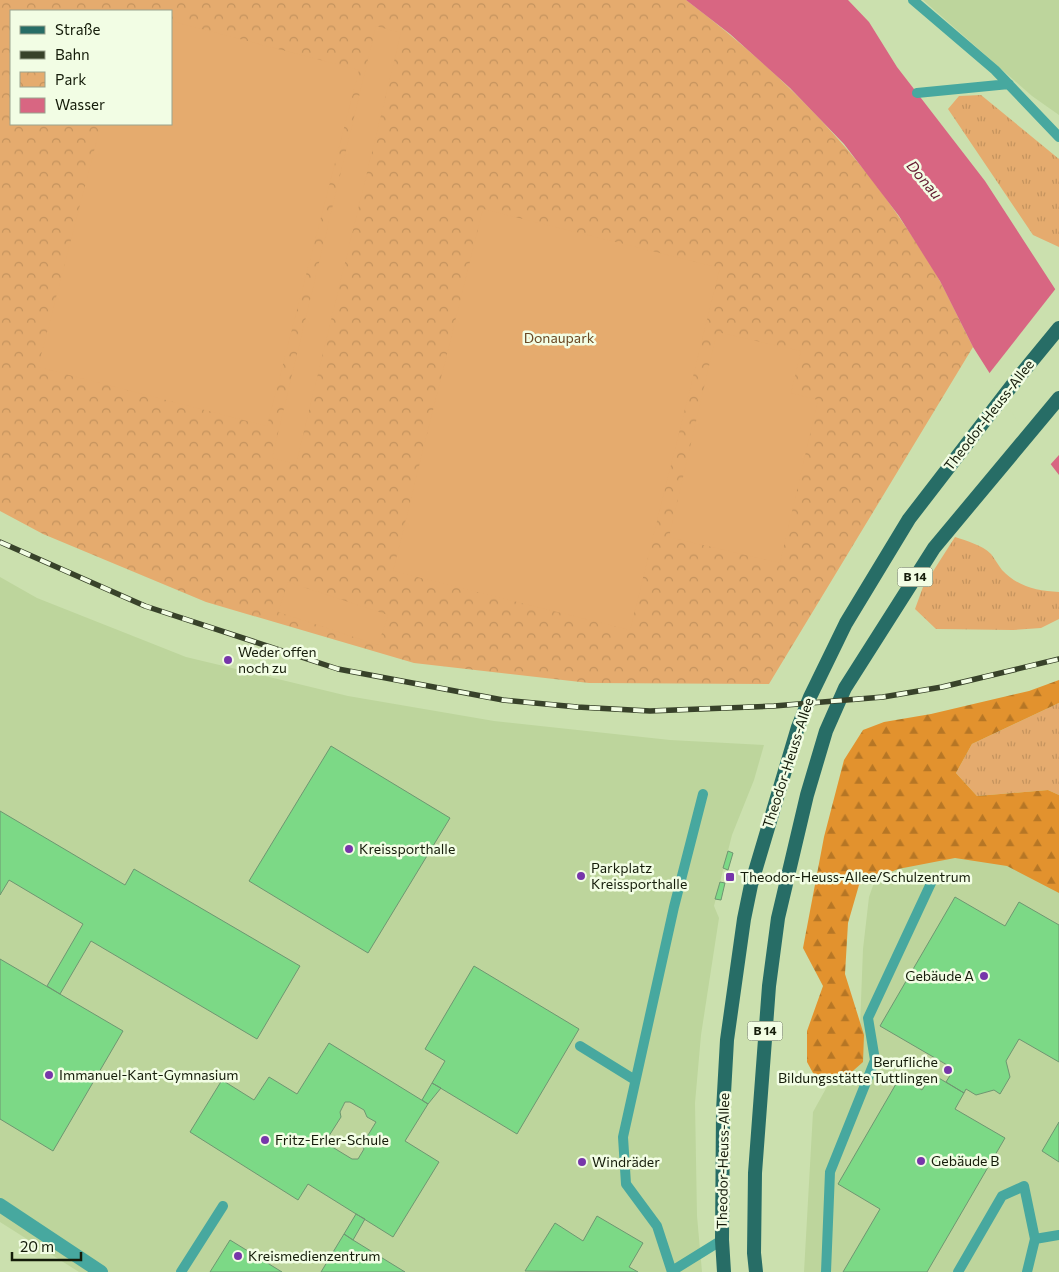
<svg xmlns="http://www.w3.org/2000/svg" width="1059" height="1272" font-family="Commissioner,sans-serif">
<defs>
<pattern id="grass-tufts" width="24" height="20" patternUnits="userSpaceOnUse" patternTransform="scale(1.25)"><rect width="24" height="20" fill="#e5ab6e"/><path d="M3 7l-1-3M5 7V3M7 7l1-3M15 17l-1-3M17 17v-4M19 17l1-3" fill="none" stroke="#c4935e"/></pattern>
<pattern id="forest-firs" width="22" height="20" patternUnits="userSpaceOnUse" patternTransform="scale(1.25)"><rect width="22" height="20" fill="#e2922e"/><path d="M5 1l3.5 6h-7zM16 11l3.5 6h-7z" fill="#b67625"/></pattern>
<pattern id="park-crowns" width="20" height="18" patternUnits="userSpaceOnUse" patternTransform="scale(1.25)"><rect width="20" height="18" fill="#e5ab6e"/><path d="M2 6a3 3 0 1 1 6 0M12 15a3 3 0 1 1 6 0" fill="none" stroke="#c4935e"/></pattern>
</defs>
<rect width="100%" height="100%" fill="#cbe0ae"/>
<!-- built -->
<path fill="#bdd59c" d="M923,0H1059V115L1032,96Z
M0,577L37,598L186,657L348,696L494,721L670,740L764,745L754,780L732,835L714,906L719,918L701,1035L695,1103L697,1216L702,1272H79L0,1222Z
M907,815L1059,883V1272H804L813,1112L860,1027L863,949L869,897L881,863Z"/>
<!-- grass -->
<path fill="url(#grass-tufts)" d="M981,95L1059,159V247L1033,235L948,109L959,96Z
M955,537C967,541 982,545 991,554C995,559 998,565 1002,570C1018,587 1037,591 1059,592V619L1041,628L1013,630L936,629L915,609L923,587Z
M1059,703V795L1048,790L977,796L956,773L972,744Z"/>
<!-- forest -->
<path fill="url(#forest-firs)" d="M1059,680V703L972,744L956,773L977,796L1048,790L1059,795V893L1007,866L955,858L898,869L859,885L848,923L845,974L864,1035L863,1062L837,1085L813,1073L807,1062V1031L823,986L803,948L824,837L844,760L863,730L884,722L931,714L1029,691Z"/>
<!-- park -->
<path fill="url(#park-crowns)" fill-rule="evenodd" d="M0,0H686C777,69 855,146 917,244C925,257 934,269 941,283C952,304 962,326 973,347L769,684L589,683L414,663L206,602L43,534L0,511ZM11,11H171V124H11Z"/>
<!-- pitch -->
<path fill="#e5ab6e" d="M171,21L359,70L267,426L38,367L101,124H171Z
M376,26L401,33L296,464L272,458Z
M483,209L720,268L630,630L393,571Z
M717,332L801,351L791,393L818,400L780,563L669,537Z
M288,582L388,615L378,645L278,612Z"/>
<!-- water -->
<path fill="#d86682" d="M686,0H848L869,22L897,67L985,181L1059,295V475L1032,440L973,347L940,281L899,216L844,144L790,88L730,34Z"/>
<!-- pier -->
<path fill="#cbe0ae" d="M1057,287L1059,291V455L1049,466L1030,441L988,375Z"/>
<!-- building -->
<path fill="#7cd986" stroke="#6e9671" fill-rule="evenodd" d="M331,746L450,818L368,953L249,881Z
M0,811L125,885L134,869L300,966L257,1039L91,941L60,994L47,986L83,924L9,880L0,895Z
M728,851L733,853L728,870L723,868Z
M720,882L725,883L721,900L715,899Z
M955,897L1005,926L1019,902L1059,925V1062L1019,1039L1006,1061L1010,1077L1000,1094L994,1090L976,1095L966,1089L964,1093L946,1082L954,1069L880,1026Z
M0,959L123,1031L53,1151L0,1119Z
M474,966L579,1029L517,1134L432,1083L445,1061L425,1049Z
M329,1043L428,1104L405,1141L439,1162L393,1237L308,1184L298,1200L190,1132L222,1080L254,1100L269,1077L297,1094ZM345,1102H350L364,1110L367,1117L376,1122L362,1145L364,1149L358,1159H352L329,1145L327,1139L341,1117L340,1112Z
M932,1074L964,1093L955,1109L1005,1138L927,1272H843L880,1209L838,1184L900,1077L922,1090Z
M432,1083L441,1088L428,1104L422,1100Z
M1059,1122V1162L1042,1151Z
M356,1214L365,1219L353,1240L344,1234Z
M597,1216L643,1243L629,1267L638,1272L525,1271L555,1223L583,1241Z
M344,1234L353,1240L405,1272H321Z
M230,1240L282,1272H210Z"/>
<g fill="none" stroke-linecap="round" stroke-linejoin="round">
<!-- service -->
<path stroke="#47a89f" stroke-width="10" d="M913,0L995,70L1059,137
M917,93L1009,84
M580,1046L635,1080
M672,1271L722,1240
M181,1272L223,1206
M672,1272L657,1226L626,1184L623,1137L674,907L703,794
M826,1272L830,1172L875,1060L868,1018L932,881
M958,1272L1002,1196L1024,1186L1035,1239
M1027,1272L1035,1239L1059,1235"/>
<!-- minor -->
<path stroke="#47a89f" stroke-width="14" d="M0,1205L101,1272"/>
<!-- primary -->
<path stroke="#276d66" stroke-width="14" d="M724,1272L722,1240L723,1111L727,1040L744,919L751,885L798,727L810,697L846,623L909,519L1013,384L1059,328
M756,1272L754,1253L755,1173L769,986L778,918L807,795L826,731L845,688L934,548L1059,398"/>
<defs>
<path id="rail" d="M0,542L145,606L338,669L503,700L577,707L650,711L774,706L883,697L942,687L1059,659"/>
</defs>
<!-- rail casing -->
<use href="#rail" stroke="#38422a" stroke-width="5.5"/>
<!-- rail -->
<use href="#rail" stroke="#f2fde4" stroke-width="4" stroke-dasharray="11" stroke-linecap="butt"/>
</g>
<!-- markers -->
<g fill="#7736aa" stroke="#f2fde4" stroke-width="2">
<circle cx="228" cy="660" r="5"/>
<circle cx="349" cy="849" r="5"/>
<circle cx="581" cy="876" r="5"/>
<rect x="725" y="872" width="10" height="10" rx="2.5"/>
<circle cx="984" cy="976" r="5"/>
<circle cx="948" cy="1070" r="5"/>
<circle cx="49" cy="1075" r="5"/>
<circle cx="265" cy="1140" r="5"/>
<circle cx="921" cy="1161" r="5"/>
<circle cx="582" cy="1162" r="5"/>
<circle cx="238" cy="1256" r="5"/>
</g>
<g text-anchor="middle" stroke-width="5" stroke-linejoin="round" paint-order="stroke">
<!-- shield labels -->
<g fill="#f2fde4" stroke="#57604b" stroke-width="1">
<rect x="897.5" y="567.5" width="35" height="19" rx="4"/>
<rect x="747.5" y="1021.5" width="35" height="19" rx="4"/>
</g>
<g font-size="12" font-weight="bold" fill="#151c0a">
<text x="915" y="581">B 14</text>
<text x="765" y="1035">B 14</text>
</g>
<!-- park labels -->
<g font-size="14" fill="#6a4823" stroke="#f2fde4">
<text x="559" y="343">Donaupark</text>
</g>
<!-- street labels -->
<g font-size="14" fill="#151c0a" stroke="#f2fde4">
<text transform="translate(989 415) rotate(-52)" y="5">Theodor-Heuss-Allee</text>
<text transform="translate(788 763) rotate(-72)" y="5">Theodor-Heuss-Allee</text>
<text transform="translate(723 1161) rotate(-89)" y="5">Theodor-Heuss-Allee</text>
</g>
<!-- poi labels -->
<g font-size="14" fill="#151c0a" stroke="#f2fde4" text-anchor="start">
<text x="238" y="657">Weder offen<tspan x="238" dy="16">noch zu</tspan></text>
<text x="359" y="854">Kreissporthalle</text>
<text x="591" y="873">Parkplatz<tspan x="591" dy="16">Kreissporthalle</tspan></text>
<text x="740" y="882">Theodor-Heuss-Allee/Schulzentrum</text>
<text x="974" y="981" text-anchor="end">Gebäude A</text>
<text x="938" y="1067" text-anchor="end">Berufliche<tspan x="938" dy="16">Bildungsstätte Tuttlingen</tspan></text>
<text x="59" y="1080">Immanuel-Kant-Gymnasium</text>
<text x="275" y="1145">Fritz-Erler-Schule</text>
<text x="931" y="1166">Gebäude B</text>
<text x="592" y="1167">Windräder</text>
<text x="248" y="1261">Kreismedienzentrum</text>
</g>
<!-- water labels -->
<g font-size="15" font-style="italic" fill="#62192f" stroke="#f2fde4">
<text transform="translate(924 180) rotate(50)" y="5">Donau</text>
</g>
</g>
<!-- legend -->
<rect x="10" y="10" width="162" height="115" fill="#f2fde4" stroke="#9aa38d"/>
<rect x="20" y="26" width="25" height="8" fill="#276d66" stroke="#9aa38d"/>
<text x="55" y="35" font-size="15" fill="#151c0a">Straße</text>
<rect x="20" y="51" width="25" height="8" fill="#38422a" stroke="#9aa38d"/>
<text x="55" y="60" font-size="15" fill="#151c0a">Bahn</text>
<rect x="20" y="72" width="25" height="15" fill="url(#park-crowns)" stroke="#9aa38d"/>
<text x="55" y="85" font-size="15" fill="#151c0a">Park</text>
<rect x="20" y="98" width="25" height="15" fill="#d86682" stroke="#9aa38d"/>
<text x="55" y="110" font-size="15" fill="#151c0a">Wasser</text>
<!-- scale -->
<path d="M12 1252v8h69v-8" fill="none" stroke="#151c0a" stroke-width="2.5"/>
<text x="20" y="1252" font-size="15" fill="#151c0a" stroke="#f2fde4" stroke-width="4" paint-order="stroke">20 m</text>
</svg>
